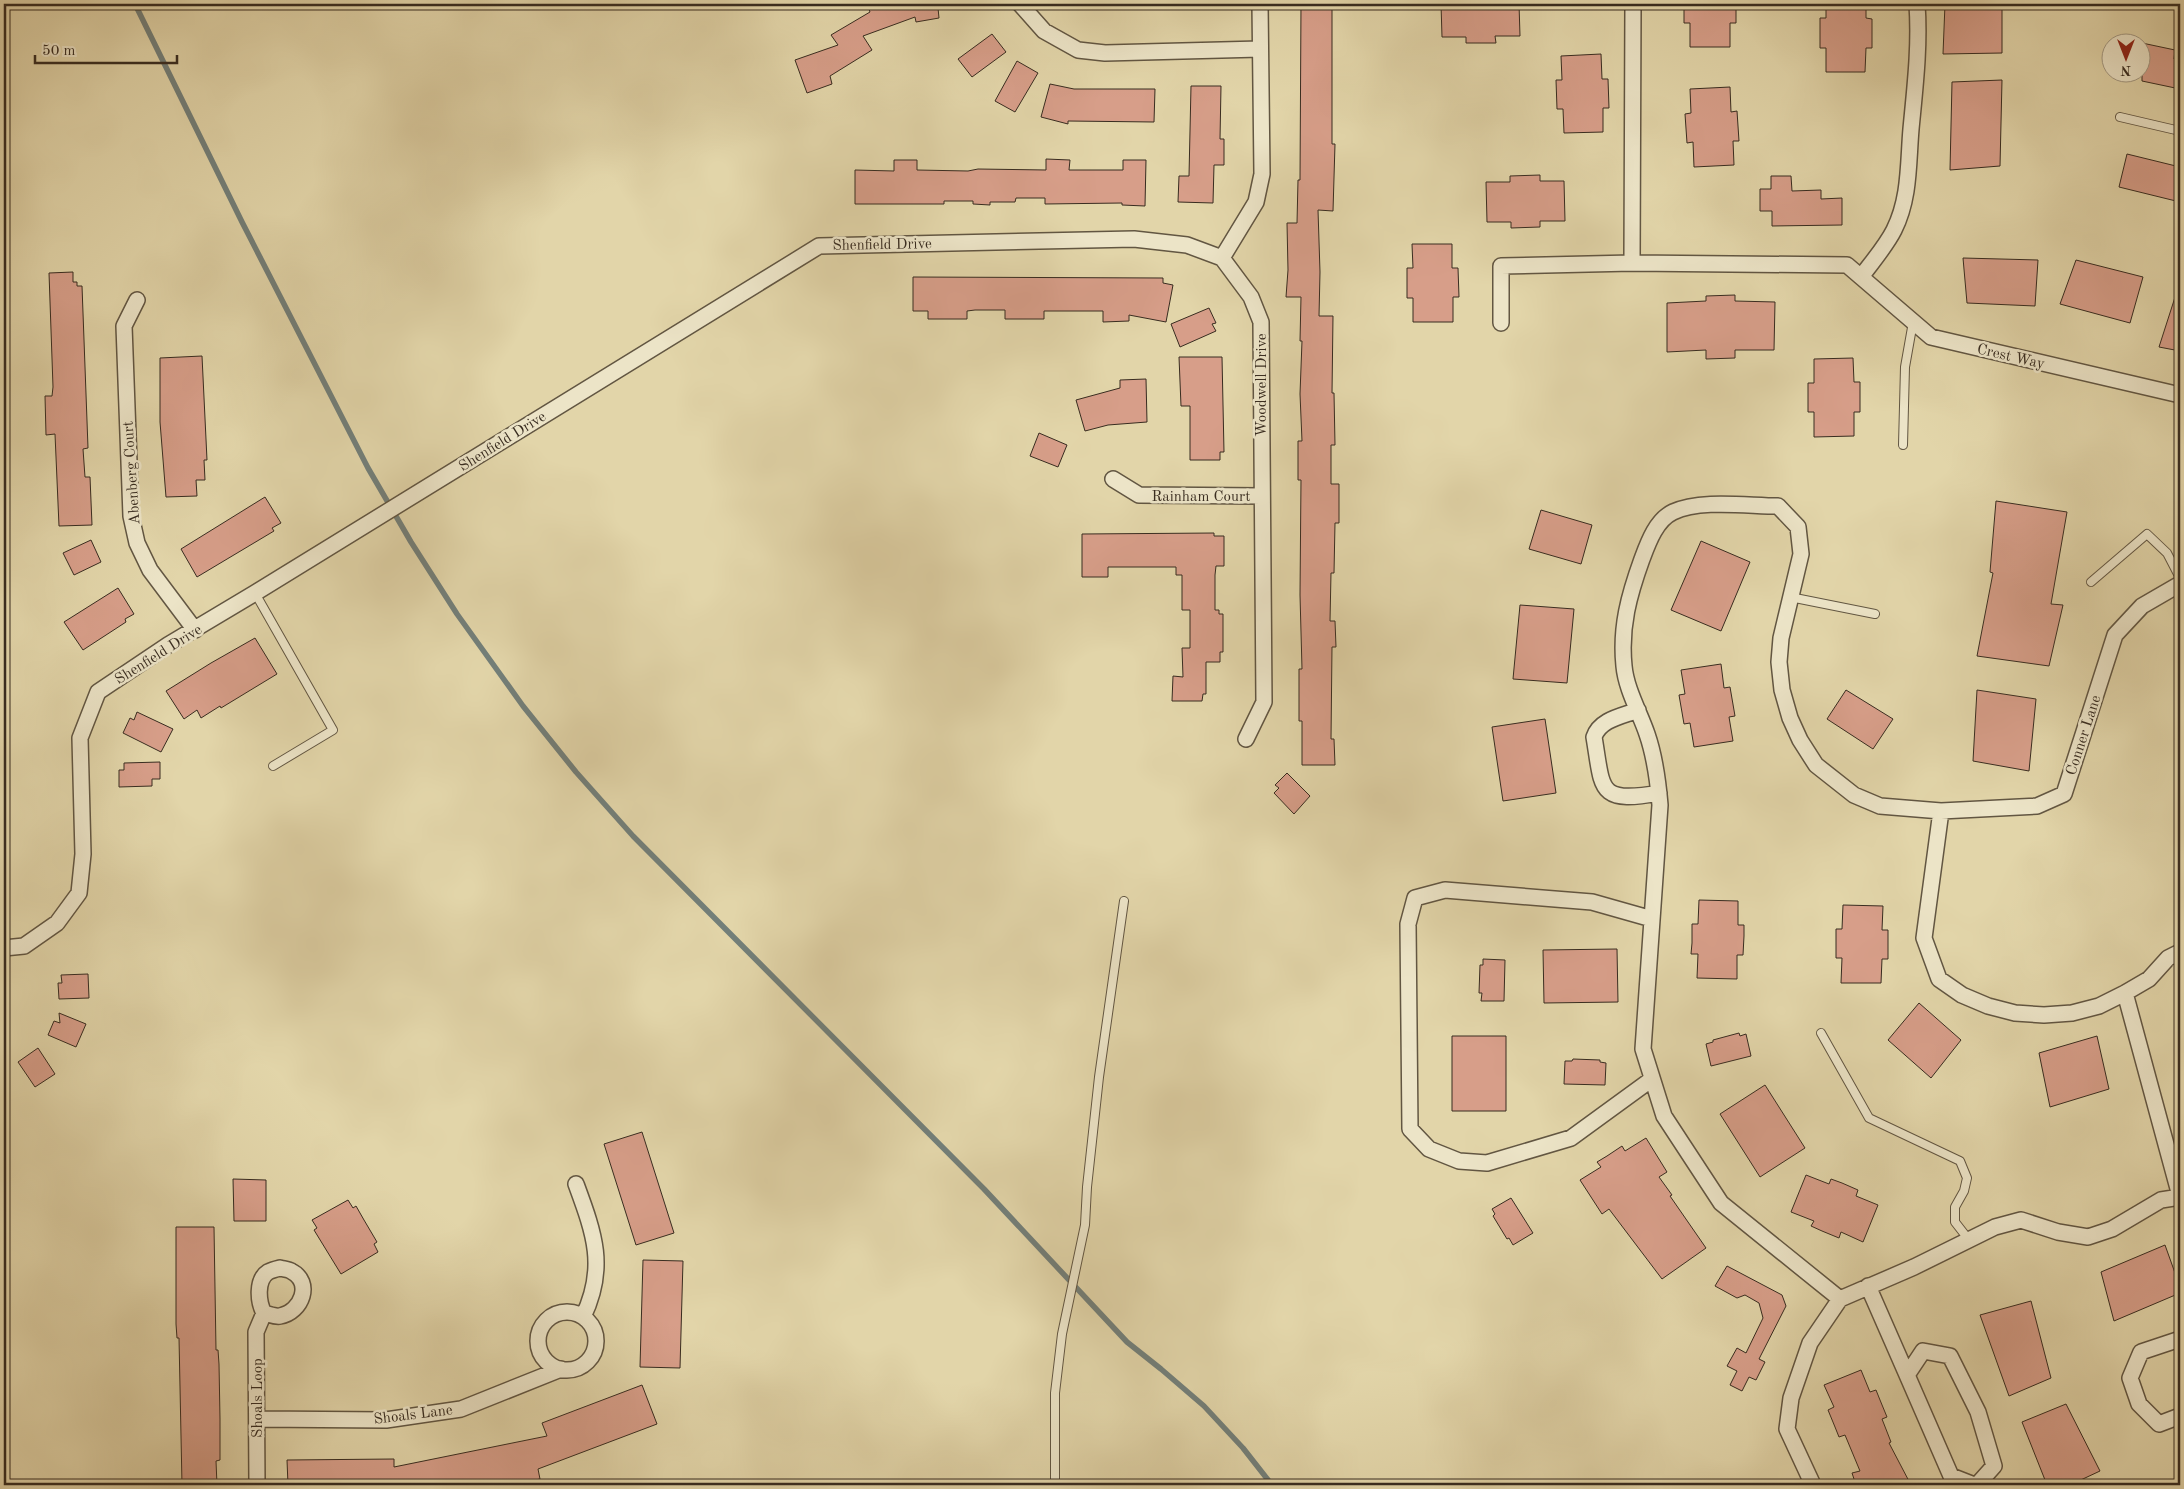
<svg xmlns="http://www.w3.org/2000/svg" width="2184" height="1489" font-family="'Old Standard TT',serif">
<rect width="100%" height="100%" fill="#e2d5a9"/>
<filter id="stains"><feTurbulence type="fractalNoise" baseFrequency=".004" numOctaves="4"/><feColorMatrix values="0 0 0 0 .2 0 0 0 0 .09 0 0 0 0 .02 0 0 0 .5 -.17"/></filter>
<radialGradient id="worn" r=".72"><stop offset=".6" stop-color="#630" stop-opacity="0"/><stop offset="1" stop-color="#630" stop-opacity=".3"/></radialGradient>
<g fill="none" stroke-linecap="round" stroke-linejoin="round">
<!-- stream -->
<path stroke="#737f79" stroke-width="5.5" d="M135,4L242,222L368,468L411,542L457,614L523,706L576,772L633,836L984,1189L1127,1342L1161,1369L1204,1406L1243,1448L1272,1485"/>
</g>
<!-- building -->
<path fill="#d79e89" stroke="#382c20" d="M867,4H945V6L938,8L939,18L916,22L915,17L863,36L872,50L830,76L832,84L807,93L795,60L838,45L831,35L870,12Z
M1301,4H1332V144H1335L1333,211L1318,210L1320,272L1319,316H1333L1332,393H1334L1335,445H1331V484H1339V523H1335L1334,573H1331L1330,621H1335L1336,647H1332L1331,739H1334L1335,765H1302V721H1299V669H1302L1300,595L1301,480H1298V441H1302L1300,394L1302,341H1300L1301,297H1286L1288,270L1287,223H1297L1298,180H1300Z
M1441,4H1519L1520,36H1495L1496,43H1466V37H1442Z
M1684,4H1736V23H1730V47H1690V23H1684Z
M1826,4H1866V18L1872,19V48H1866L1865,72H1826V48H1820V18H1826Z
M1945,4H2002V53L1943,54Z
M992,34L1006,52L972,77L958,59Z
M2142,43L2175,50L2174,59L2180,60V89L2142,81Z
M1601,54L1602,79H1608L1609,108H1603V132L1564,133L1563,109H1557L1556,80H1562L1561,56Z
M1017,61L1038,73L1015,112L995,101Z
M2002,80L2000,166L1950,170L1952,82Z
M1050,84L1074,89H1155L1154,122L1068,121V124L1041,117Z
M1191,86H1221L1220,139H1224V165H1214L1213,203L1178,202L1179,176H1189Z
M1730,87L1731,112L1737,111L1739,141H1733L1734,165L1694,167L1693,142L1687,143L1685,114L1691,113L1690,89Z
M2127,154L2180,167V202L2119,187Z
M1046,159L1070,160L1069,170H1123V160H1146L1145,206L1122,205V203L1045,204V198H1016L1015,202H990V205L973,204V201H944V204H855V170L894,171V160H917V170L968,171L978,169L1046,170Z
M1540,175V181H1564L1565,221H1540V227L1511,228V222H1487L1486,182H1510V176Z
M1771,176H1791L1792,191L1821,190V199L1842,198V225L1772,226V211H1760V189H1771Z
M1412,244H1452V268H1458L1459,297H1453V322H1413V298H1407V268H1413Z
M1963,258L2038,260L2035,306L1967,303Z
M2076,260L2143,277L2130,323L2060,304Z
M73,272V282H77V286H82L88,448L83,449L85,477H90L92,525L59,526L55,434L46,435L45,396H52L53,387L49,273Z
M913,277L1163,278V283L1173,285L1166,322L1129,315V321L1103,322V311H1044V319H1005V310H975L967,311V319H928V311H913Z
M2177,291H2180V351L2159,347Z
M1735,295V301L1775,302L1774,350H1735V358L1706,359V350L1667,352V303L1706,301V296Z
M1209,308L1216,323L1212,324L1216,331L1180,347L1171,324Z
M202,356L207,460H204L205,480H196L197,496L166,497L160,422V358Z
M1179,357H1222L1224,452H1220V460H1190V406H1181Z
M1853,358L1854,382H1860V412H1854V436L1814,437V412H1808V383H1814V359Z
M1146,379L1147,422L1108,425L1085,431L1076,400L1120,388V380Z
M1039,433L1067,445L1058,467L1030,456Z
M265,497L281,523L272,528L274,531L197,577L181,549Z
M1996,501L2067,512L2051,604L2063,605L2049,666L1977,656L1993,573L1990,572Z
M1541,510L1592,525L1581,564L1529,549Z
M1214,533V536H1224V566H1216L1215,575V610H1219V614H1223V652H1220V662H1206V694H1203L1202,701H1172L1173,676L1183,677L1182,648H1190V610H1182V575H1176V567H1108V577H1082V534Z
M91,540L101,562L74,575L63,553Z
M1701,541L1750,562L1721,631L1671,610Z
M118,588L134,614L125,619L126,622L83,650L64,622Z
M1520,605L1574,609L1567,683L1513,679Z
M255,638L277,674L221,708L220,706L201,718L197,710L184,719L166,691L211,663Z
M1721,664L1724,688L1730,687L1735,716L1729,717L1733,741L1694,747L1690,723L1684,724L1679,695L1685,694L1681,670Z
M1846,690L1893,719L1873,749L1827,719Z
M1977,690L2036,699L2029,771L1973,761Z
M137,712L173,729L161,752L123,733L130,718L134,720Z
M1545,719L1556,793L1503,801L1492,727Z
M160,762V779H152V786L119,787V770H124V763Z
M1287,773L1310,796L1294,814L1274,793L1279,788L1275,785Z
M1699,900L1738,901V925H1744V936L1743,955H1737V979L1697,978L1698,954H1691L1692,943V924H1698Z
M1843,905L1883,906L1882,930H1888V959H1882L1881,983H1841L1842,958H1836V929H1842Z
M1617,949L1618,1002L1544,1003L1543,950Z
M1483,959L1505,960L1504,1001H1481L1482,993H1479L1480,965H1483Z
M88,974L89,998L59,999L58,983H62L61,975Z
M1919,1003L1961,1040L1931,1078L1888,1040Z
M59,1013L86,1024L76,1047L48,1035L54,1021L60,1023Z
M1739,1033L1740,1036L1746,1034L1751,1056L1711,1066L1706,1044L1713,1042V1040Z
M1452,1036H1506V1111H1452Z
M2097,1036L2109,1089L2050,1107L2039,1053Z
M38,1048L55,1074L35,1087L18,1062Z
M1573,1059L1600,1060V1062L1606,1063L1605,1085L1564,1084L1565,1061H1572Z
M1765,1085L1805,1148L1760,1177L1720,1114Z
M642,1132L674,1233L636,1245L604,1144Z
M1646,1138L1667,1172L1659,1177L1672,1195L1670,1196L1706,1248L1662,1279L1609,1209L1602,1214L1580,1180L1601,1167L1597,1162L1607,1156L1622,1146L1625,1151Z
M1806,1175L1829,1184L1831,1179L1842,1183L1858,1190L1856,1196L1878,1205L1863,1242L1841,1232L1839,1238L1822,1231L1811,1226L1814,1221L1791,1212Z
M233,1179L266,1180V1221H234Z
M1511,1198L1533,1233L1513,1245L1509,1238L1507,1239L1493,1216L1495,1214L1492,1209Z
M348,1200L353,1208L356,1206L364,1220L377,1242L374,1244L378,1252L341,1274L314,1230L317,1228L312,1220Z
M176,1227H214L216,1350H218L219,1364L220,1419V1460L216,1461L217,1485H182L179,1338H177L176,1324Z
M2165,1245L2180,1287V1293L2114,1321L2101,1272Z
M643,1260L683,1261L680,1368L640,1367Z
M1727,1266L1782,1295L1786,1306L1759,1359L1765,1362L1756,1380L1749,1377L1742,1391L1730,1385L1737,1371L1727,1366L1737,1348L1746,1353L1763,1318L1759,1303L1745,1295L1737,1298L1715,1286Z
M2031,1301L2051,1378L2009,1396L1980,1315Z
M1861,1370L1870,1392L1876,1390L1880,1400L1887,1417L1882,1419L1891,1442L1889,1443L1911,1485H1856L1852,1473L1860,1471L1845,1435L1839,1437L1835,1427L1828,1410L1834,1407L1824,1385Z
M642,1385L657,1424L538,1469L540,1479L511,1485H288L287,1460L394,1459V1467L547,1436L542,1423Z
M2066,1404L2100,1471L2070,1485H2047L2022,1422Z"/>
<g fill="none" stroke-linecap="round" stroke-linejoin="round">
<defs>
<path id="lane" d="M2120,117L2180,131
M1903,445L1905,367L1913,322
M2091,582L2147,534L2167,553L2180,578
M255,593L333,730L273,766
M1790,597L1875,614
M1821,1033L1869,1118L1960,1161L1967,1178L1964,1191L1955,1207V1222L1969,1240
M1055,1485V1393L1062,1334L1085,1225L1087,1187L1099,1077L1124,901"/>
<path id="street" d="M1020,4L1044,31L1078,50L1105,53L1260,49
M1633,4L1632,263L1847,265L1861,277C1872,262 1886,246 1894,230C1910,198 1908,164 1911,129C1915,87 1920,46 1917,4
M1861,277L1931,337L2180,395
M137,300L124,326L131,516L137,543L150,570L195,630
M1501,323V266L1632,263
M1113,479L1139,495L1262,496
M1638,710C1623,716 1600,719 1594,737C1603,790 1597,804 1659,793
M1246,739L1264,702L1261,322L1251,297L1222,258L1256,202L1262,174L1260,4
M1941,811L1924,938L1939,979L1962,995L1988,1006L2015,1013L2044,1015L2072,1013L2099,1006L2125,993L2149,979L2168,958L2180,952
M1652,919L1592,902L1445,890L1415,898L1408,924L1410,1129L1429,1149L1459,1161L1487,1163L1571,1138L1652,1079
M4,948L24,946L57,923L79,893L83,854L80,738L98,692L168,645L255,593L819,246L1134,239L1187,245L1222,258
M2125,993L2180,1196
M576,1184C594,1233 607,1267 583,1317
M280,1268C283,1269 288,1269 291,1271C313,1282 302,1312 280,1316C275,1317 269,1314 264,1313C258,1302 256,1280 268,1272C272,1270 276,1269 280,1268Z
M1868,1286L1907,1375
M1840,1299L1721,1203L1664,1116L1643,1049L1660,805C1658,781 1655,757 1647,734C1640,713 1626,689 1624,666C1620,627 1629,595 1642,559C1648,543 1656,520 1673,512C1700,499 1748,506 1778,506L1798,527L1801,554L1781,638L1779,662L1782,690L1790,718L1800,740L1816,765L1854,795L1880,806L1941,811L2037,806L2064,794L2115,635L2142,606L2180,584
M538 1341a29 29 0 1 1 58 0a29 29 0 1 1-58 0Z
M2180,1339L2141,1352L2130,1378L2139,1404L2159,1424L2180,1416
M257,1419L386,1420L461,1409L561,1369
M257,1485L256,1332L264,1313
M1813,1485L1787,1429L1791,1398L1810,1343L1840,1299L1914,1267L1995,1227L2021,1220L2058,1232L2088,1237L2112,1229L2161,1200L2180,1197
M1974,1485L1951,1476L1907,1375L1923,1351L1950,1356L1978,1412L1994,1466L1977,1485"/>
</defs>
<!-- lane casing -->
<use href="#lane" stroke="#625642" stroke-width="10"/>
<!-- street casing -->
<use href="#street" stroke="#625642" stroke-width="18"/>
<!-- lane -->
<use href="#lane" stroke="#ece4c7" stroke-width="8"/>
<!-- street -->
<use href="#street" stroke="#ece4c7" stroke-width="15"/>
</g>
<g text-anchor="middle" stroke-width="5" stroke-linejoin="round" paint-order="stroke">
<!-- street labels -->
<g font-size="15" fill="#382c20" stroke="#ece4c7">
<text transform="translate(882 244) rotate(-1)" y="5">Shenfield Drive</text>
<text transform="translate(2011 356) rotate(13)" y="5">Crest Way</text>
<text transform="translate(1261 385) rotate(-90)" y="5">Woodwell Drive</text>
<text transform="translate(502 441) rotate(-32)" y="5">Shenfield Drive</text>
<text transform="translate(131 473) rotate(-94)" y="5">Abenberg Court</text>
<text x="1201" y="501">Rainham Court</text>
<text transform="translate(158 654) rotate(-32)" y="5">Shenfield Drive</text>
<text transform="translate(2083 735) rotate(-72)" y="5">Conner Lane</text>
<text transform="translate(257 1398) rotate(-90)" y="5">Shoals Loop</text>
<text transform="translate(413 1414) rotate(-7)" y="5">Shoals Lane</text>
</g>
</g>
<!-- margin -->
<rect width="2184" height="1489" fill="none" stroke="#e2d5a9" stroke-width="20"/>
<rect x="5" y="5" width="2174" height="1479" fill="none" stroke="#382c20" stroke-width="2.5"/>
<rect x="10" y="10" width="2164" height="1469" fill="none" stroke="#382c20"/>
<!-- north arrow -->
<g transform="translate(2126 58) rotate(180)"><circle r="24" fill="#ece4c7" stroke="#a49a84"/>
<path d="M0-4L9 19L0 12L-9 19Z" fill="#8f2418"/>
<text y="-8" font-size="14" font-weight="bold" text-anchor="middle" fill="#382c20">N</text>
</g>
<!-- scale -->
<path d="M35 55v8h142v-8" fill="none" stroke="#382c20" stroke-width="2.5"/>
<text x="42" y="55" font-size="15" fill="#382c20" stroke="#ece4c7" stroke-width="4" paint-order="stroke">50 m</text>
<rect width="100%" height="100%" filter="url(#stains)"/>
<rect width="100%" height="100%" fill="url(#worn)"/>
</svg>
